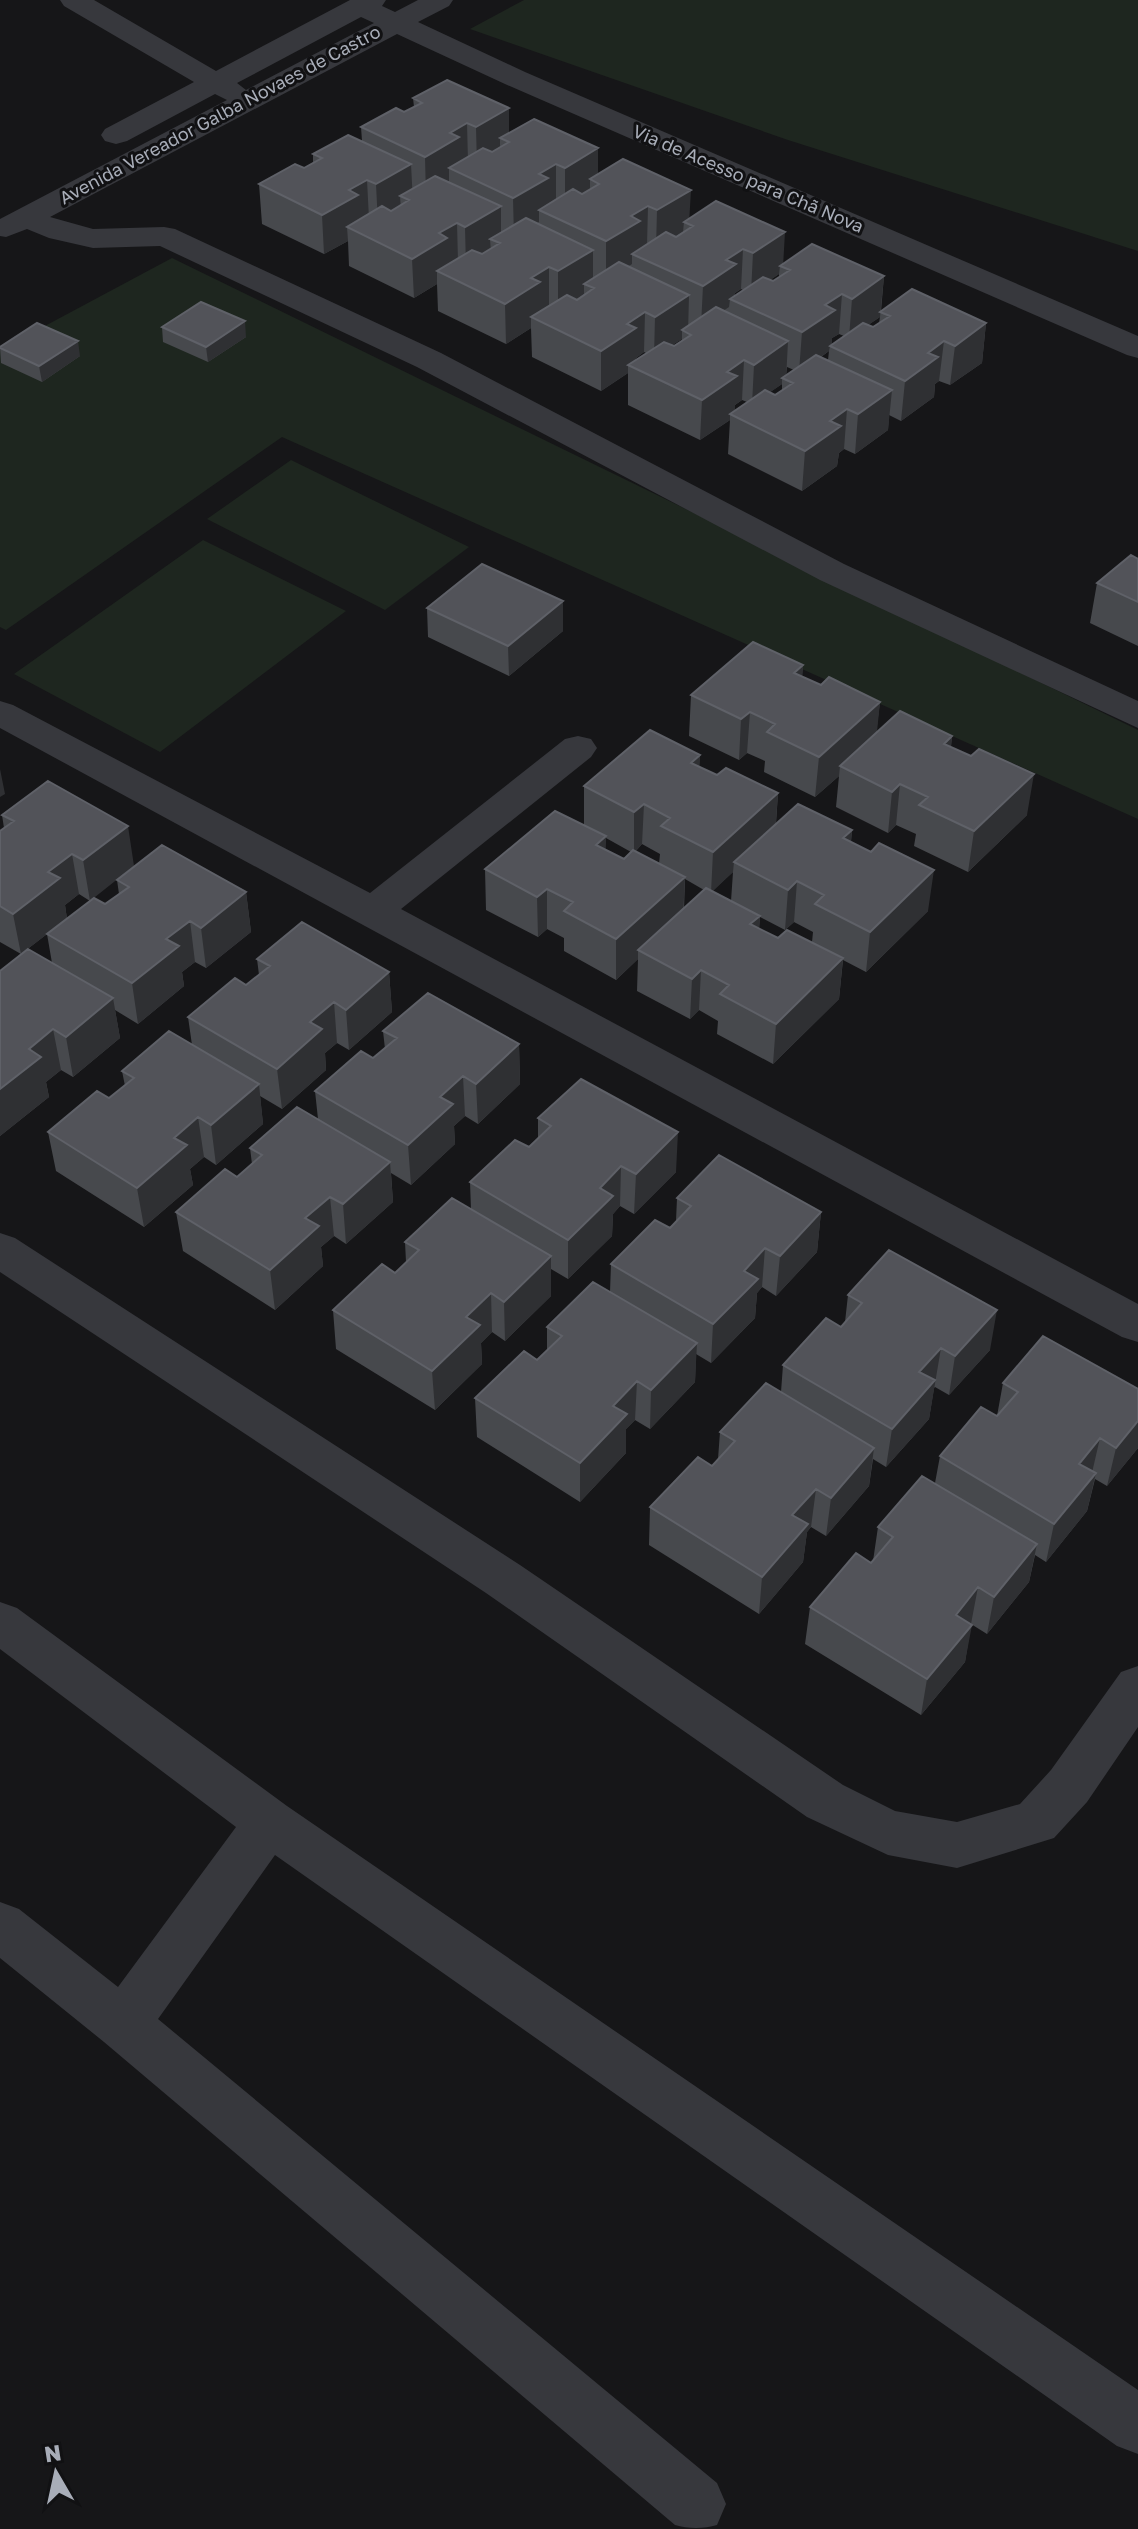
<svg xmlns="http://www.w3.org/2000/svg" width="1138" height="2529" font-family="'Golos Text',sans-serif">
<rect width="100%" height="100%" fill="#161618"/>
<!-- green -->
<path fill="#1e261f" d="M524,0H1138V251L788,140L470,29Z
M172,258L1138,730V819L282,437L6,630L0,627V350Z
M291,460L469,547L385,610L207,519Z
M203,540L346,611L160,752L14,674Z"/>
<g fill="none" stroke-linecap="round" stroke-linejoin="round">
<!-- minor -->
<path fill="#37383d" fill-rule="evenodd" d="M60,0H94L216,71L350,0H386L382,6L395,12L418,0H453L449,6L418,22L525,72L1138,336V358L1127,355L505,84L397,34L50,217L93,229L164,227L175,229L441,353L844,564L1138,701V728L820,580L417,367L160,246L93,248L49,238L27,229L6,237L0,236V219L227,100L215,94L127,141L116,144L105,141L101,135L105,129L194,82L64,6ZM361,17L374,23L246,90L237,83Z
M0,701L13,705L370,893L565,739L578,736L591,739L597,748L591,757L401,909L1138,1304V1342L1122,1337L0,728Z
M0,1233L15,1238L520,1565L843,1785L895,1811L957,1822L1020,1804L1051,1770L1121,1672L1138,1666V1727L1087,1802L1054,1838L957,1868L888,1855L807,1817L486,1593L0,1272Z
M0,1602L17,1608L287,1806L1138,2390V2454L1117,2446L275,1855L158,2019L717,2483L726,2504L717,2525C704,2529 688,2529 675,2525L104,2042L0,1958V1902L19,1909L118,1987L236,1827L0,1649Z"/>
</g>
<!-- wall -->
<path fill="#47494d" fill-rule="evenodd" d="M413,98L509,133L783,263L884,276L881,311L986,323L982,363L950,385L939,381L935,384L934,397L901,421L889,415L888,430L855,454L844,449L839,453L837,466L802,491L728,454L730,420L700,440L628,405V373L601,391L532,357L531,328L506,344L438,311L437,284L414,298L349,266L348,241L324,254L262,224L259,184L304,168L313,163V154L362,141L361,127L404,112L414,107ZM779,274V277L773,281L770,280ZM741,289L743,290L734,296L735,293ZM880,317L879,323L873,327L868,325ZM839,334L844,336L832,344V338ZM682,339V341L674,346L672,345ZM829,351L828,360L821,357ZM644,352L646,353L636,360V358ZM787,367L794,370L786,376ZM782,384V391L775,395L770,392ZM742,400L747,402L735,410V405Z
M162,327L246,337L208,362L163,342Z
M0,347L80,356L42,382L1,363Z
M1138,559V646L1090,623L1097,583Z
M427,608L563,631L509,676L428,637Z
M803,665L802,677L821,685L880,702L876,733L952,736L951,747L1027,815L968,872L914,846L916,834L896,825L888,833L836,807L839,776L815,797L764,772L765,761L747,753L739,760L689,736L691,695Z
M700,755L699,767L717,775L778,793L776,824L852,830L851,842L928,911L866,972L843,960L839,999L773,1064L717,1034L718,1021L699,1010L690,1019L637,991L638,959L616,980L564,951V938L547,929L538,937L486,910L485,869L584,825V786ZM606,838L631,852L624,859L605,849ZM642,844L660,854L659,864L635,852ZM733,872L731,901L712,891ZM685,879L704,890L684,909ZM760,917L785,930L794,922L813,932L812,942L778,938L759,929Z
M2,815L128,826L90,901L79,894L65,905L67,919L105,904L119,894L117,880L246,892L251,932L206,968L195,962L182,972L184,986L138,1024L115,1010L120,1038L73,1077L61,1070L46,1082L49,1097L0,1136V971L52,963L47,934L21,954L0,942V831L4,828Z
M257,959L389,972L392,1012L349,1050L337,1043L325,1053L326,1070L282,1109L260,1096L263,1124L216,1165L204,1157L190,1169L193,1185L144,1227L56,1171L48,1132L109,1098L125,1086L122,1071L192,1045L188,1017L246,985L259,975Z
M383,1031L519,1044L520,1084L478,1124L465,1116L454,1126L455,1144L411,1185L391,1173L393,1202L346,1244L334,1236L321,1247L323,1266L275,1310L183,1251L176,1212L237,1177L252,1164L250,1148L318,1119L315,1091L373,1058L385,1049Z
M538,1118L676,1172L634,1214L620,1206L613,1214L612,1236L568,1279L551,1269V1296L505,1341L492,1332L481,1343L482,1364L435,1410L336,1349L333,1310L395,1273L406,1262L405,1242L471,1210L470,1182L529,1147L538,1139Z
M677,1198L821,1212L817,1252L776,1296L762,1287L757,1293L755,1318L711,1363L696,1354L695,1382L650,1429L635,1420L626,1429V1453L580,1502L477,1437L475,1398L537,1360L547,1351V1327L610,1292L611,1264L670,1228L676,1221Z
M848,1295L990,1350L949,1395L935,1387L934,1388L929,1419L886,1467L873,1459L869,1486L826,1536L811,1527L807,1532L803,1562L759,1614L649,1545L650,1507L712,1466L718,1459L720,1432L781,1392L783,1365L841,1327L845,1322Z
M1003,1383L1138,1389V1448L1107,1486L1095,1479L1087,1511L1046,1562L1035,1555L1029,1582L987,1634L971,1624L965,1662L921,1715L805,1644L810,1607L871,1563L873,1561L878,1527L935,1483L940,1456L997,1416Z"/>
<!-- shaded-wall -->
<path fill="#2f3033" d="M509,108V147V142L500,138V152L477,166L476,127Z
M467,123L468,162L449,168V182L426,196L425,157L450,133Z
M598,148V183L590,179V192L565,207V168Z
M411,164L413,203L400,196L401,210L378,224L376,184Z
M556,164V203L539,210V222L514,237L513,198L539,174Z
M367,180L369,219L347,227L348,241L324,254L322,215L349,190Z
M691,190L689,224L684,222L683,232L656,249L657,210Z
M501,206V246L500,243L490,239L491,252L466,267L465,227Z
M648,206L647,245L632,254V264L606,281V241L631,216Z
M457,223L458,262L437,271V284L414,298L412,259L439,233Z
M785,232L783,267L780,266L779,274L751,293L753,253Z
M743,249L741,289L735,293L734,301L730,299L729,307L701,326L703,286L726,260Z
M593,250V287L584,284V294L558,311V271Z
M549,267V306L531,317V328L506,344L505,304L531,278Z
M884,276L880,317L849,338L852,299Z
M842,294L839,334L832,338V347L830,346L829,351L799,372L802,332L825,305Z
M689,295L688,333L682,330V339L654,357L655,317Z
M645,312L644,352L636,358V368L628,365V373L601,391V351L627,324Z
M245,321L246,337L208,362L206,347Z
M986,323L982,363L950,385L955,346Z
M78,341L80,356L42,382L39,366Z
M788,341L786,380L782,378V384L752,405L754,365Z
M944,341L939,381L935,384L934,397L901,421L905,381L928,353Z
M744,360L742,400L735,405V416L730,414V420L700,440L702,400L727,372Z
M892,390L888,430L855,454L858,414Z
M847,409L844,449L839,453L837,466L802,491L805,451L830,421Z
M563,601V631L509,676L508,646Z
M803,665L800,706L794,673Z
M880,702L876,742L840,766L839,776L815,797L819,757Z
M750,712L747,753L739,760L741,719Z
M952,736L947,777L944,744Z
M700,755L698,796L691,763Z
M0,769L5,794L0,797Z
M1034,774L1027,815L968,872L974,831Z
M900,784L896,825L888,833L892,792Z
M778,793L775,834L734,862L733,872L711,893L713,852Z
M644,804L642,844L634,853V812Z
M128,826L134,866L90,901L83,860Z
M852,830L848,871L843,838Z
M606,836L605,877L596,845Z
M72,854L79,894L65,905L67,919L21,954L13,914L48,872Z
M934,870L928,911L866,972L870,932Z
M685,877L683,917L638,950V959L616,980V939Z
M797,881L794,922L785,930L788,890Z
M547,889V929L538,937L537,897Z
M246,892L251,932L206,968L201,928Z
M760,916L757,956L750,924Z
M190,921L195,962L182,972L184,986L138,1024L132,983L166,939Z
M843,958L839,999L773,1064L776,1024Z
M701,970L699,1010L690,1019L692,979Z
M389,972L392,1012L349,1050L346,1010Z
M113,998L120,1038L73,1077L66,1037Z
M334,1002L337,1043L325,1053L326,1070L282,1109L277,1069L310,1022Z
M53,1029L61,1070L46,1082L49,1097L0,1136V1089L29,1049Z
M519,1044L520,1084L478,1124L476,1084Z
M463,1076L465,1116L454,1126L455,1144L411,1185L408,1145L440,1097Z
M259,1084L263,1124L216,1165L211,1125Z
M198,1117L204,1157L190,1169L193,1185L144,1227L137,1188L174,1138Z
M678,1132L676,1172L634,1214L636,1174Z
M390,1162L393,1202L346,1244L343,1204Z
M621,1166L620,1206L613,1214L612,1236L568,1279V1240L600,1188Z
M330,1197L334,1236L321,1247L323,1266L275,1310L270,1270L305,1218Z
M821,1212L817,1252L776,1296L780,1256Z
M765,1248L762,1287L757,1293L755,1318L711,1363L713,1324L744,1271Z
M551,1256V1296L505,1341L504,1302Z
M491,1293L492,1332L481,1343L482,1364L435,1410L432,1371L466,1317Z
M997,1310L990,1350L949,1395L955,1356Z
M697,1343L695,1382L650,1429L651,1390Z
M941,1348L929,1419L886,1467L892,1429L919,1372Z
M637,1381L635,1420L626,1429V1453L580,1502V1463L613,1406Z
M1138,1421V1448L1107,1486L1116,1448Z
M1100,1438L1091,1477L1079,1464Z
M874,1448L869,1486L826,1536L831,1498Z
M1096,1473L1087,1511L1046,1562L1054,1524Z
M816,1489L811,1527L807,1532L803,1562L759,1614L762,1577L792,1515Z
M1037,1544L1029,1582L987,1634L994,1597Z
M978,1587L971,1624L956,1615Z
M972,1625L965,1662L921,1715L927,1679Z"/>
<!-- building -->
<path fill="#525359" stroke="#5f6168" stroke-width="2" d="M447,80L509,108L476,127L467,123L450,133L459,137L425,157L361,127L396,108L404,112L422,103L413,98Z
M534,119L598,148L565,168L556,164L539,174L548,178L513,198L449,168L483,148L492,152L509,142L500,138Z
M348,135L411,164L376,184L367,180L349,190L358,195L322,215L259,184L295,164L304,168L322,158L313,154Z
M623,159L691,190L657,210L648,206L631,216L640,221L606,241L539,210L573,189L582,194L599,184L590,179Z
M435,176L501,206L465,227L457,223L439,233L447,238L412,259L347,227L382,206L391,211L409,200L400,196Z
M716,201L785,232L753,253L743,249L726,260L736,264L703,286L632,254L666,232L676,237L693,226L684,222Z
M526,218L593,250L558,271L549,267L531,278L540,282L505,304L437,271L472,250L482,254L500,243L490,239Z
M812,244L884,276L852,299L842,294L825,305L835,310L802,332L730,299L763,277L773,281L790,270L780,266Z
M619,262L689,295L655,317L645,312L627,324L636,328L601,351L531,317L567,295L577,300L594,288L584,284Z
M912,289L986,323L955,346L944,341L928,353L938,357L905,381L830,346L863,323L873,327L890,316L880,312Z
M201,302L245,321L206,347L162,327Z
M716,307L788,341L754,365L744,360L727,372L737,376L702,400L628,365L664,342L674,346L691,335L682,330Z
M37,323L78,341L39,366L0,348V347Z
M816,355L892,390L858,414L847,409L830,421L841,426L805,451L730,414L765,390L775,395L793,383L782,378Z
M1131,555L1138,559V602L1097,583Z
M482,564L563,601L508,646L427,608Z
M753,642L803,665L794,673L821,685L829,677L880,702L819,757L767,732L775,724L750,712L741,719L691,695Z
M900,711L952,736L944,744L971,756L979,749L1034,774L974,831L919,805L928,797L900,784L892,792L840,766Z
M650,730L700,755L691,763L717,775L726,768L778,793L713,852L661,826L670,818L644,804L634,812L584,786Z
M48,781L128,826L83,860L72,854L48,872L60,878L13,914L0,906V831L14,821L2,815Z
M798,804L852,830L843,838L871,852L879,843L934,870L870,932L815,904L824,895L797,881L788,890L734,862Z
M555,811L606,836L596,845L624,859L633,850L685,877L616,939L564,911L573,902L547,889L537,897L485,869Z
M162,845L246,892L201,928L190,921L166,939L179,946L132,983L47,934L94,898L105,904L129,887L117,880Z
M706,888L760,916L750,924L778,938L787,930L843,958L776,1024L720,994L729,985L701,970L692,979L638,950Z
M302,922L389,972L346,1010L334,1002L310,1022L322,1029L277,1069L188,1017L235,978L246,985L270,966L257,959Z
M28,949L113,998L66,1037L53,1029L29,1049L41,1057L0,1089V971Z
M428,993L519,1044L476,1084L463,1076L440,1097L453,1104L408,1145L315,1091L361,1051L373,1058L397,1038L383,1031Z
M169,1031L259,1084L211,1125L198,1117L174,1138L187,1145L137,1188L48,1132L97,1091L109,1098L134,1078L122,1071Z
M581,1079L678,1132L636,1174L621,1166L600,1188L613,1196L568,1240L470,1182L515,1140L529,1147L551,1126L538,1118Z
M297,1107L390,1162L343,1204L330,1197L305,1218L319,1226L270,1270L176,1212L225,1169L237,1177L262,1155L250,1148Z
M719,1155L821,1212L780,1256L765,1248L744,1271L758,1279L713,1324L611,1264L655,1220L670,1228L691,1206L677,1198Z
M452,1198L551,1256L504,1302L491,1293L466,1317L480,1325L432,1371L333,1310L382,1264L395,1273L419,1250L405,1242Z
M889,1250L997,1310L955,1356L941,1348L919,1372L935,1380L892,1429L783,1365L826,1318L841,1327L862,1303L848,1295Z
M593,1282L697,1343L651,1390L637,1381L613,1406L627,1414L580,1463L475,1398L524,1351L537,1360L562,1336L547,1327Z
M1043,1336L1138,1389V1421L1116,1448L1100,1438L1079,1464L1096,1473L1054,1524L940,1456L981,1407L997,1416L1018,1392L1003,1383Z
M766,1383L874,1448L831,1498L816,1489L792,1515L808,1524L762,1577L650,1507L698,1457L712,1466L735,1441L720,1432Z
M922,1476L1037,1544L994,1597L978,1587L956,1615L972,1625L927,1679L810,1607L856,1553L871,1563L893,1537L878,1527Z"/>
<g text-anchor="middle" stroke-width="6" stroke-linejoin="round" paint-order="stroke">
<!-- far-street labels -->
<g font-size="18" fill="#a8adb8" stroke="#111113">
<text transform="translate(220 115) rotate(-28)" y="6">Avenida Vereador Galba Novaes de Castro</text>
<text transform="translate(748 179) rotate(23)" y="6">Via de Acesso para Chã Nova</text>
</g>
</g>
<!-- north arrow -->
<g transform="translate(56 2473) rotate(351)" stroke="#111113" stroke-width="6" paint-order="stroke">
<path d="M0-6L14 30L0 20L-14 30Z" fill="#a8adb8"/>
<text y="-12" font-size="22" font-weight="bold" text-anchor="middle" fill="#a8adb8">N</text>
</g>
</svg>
